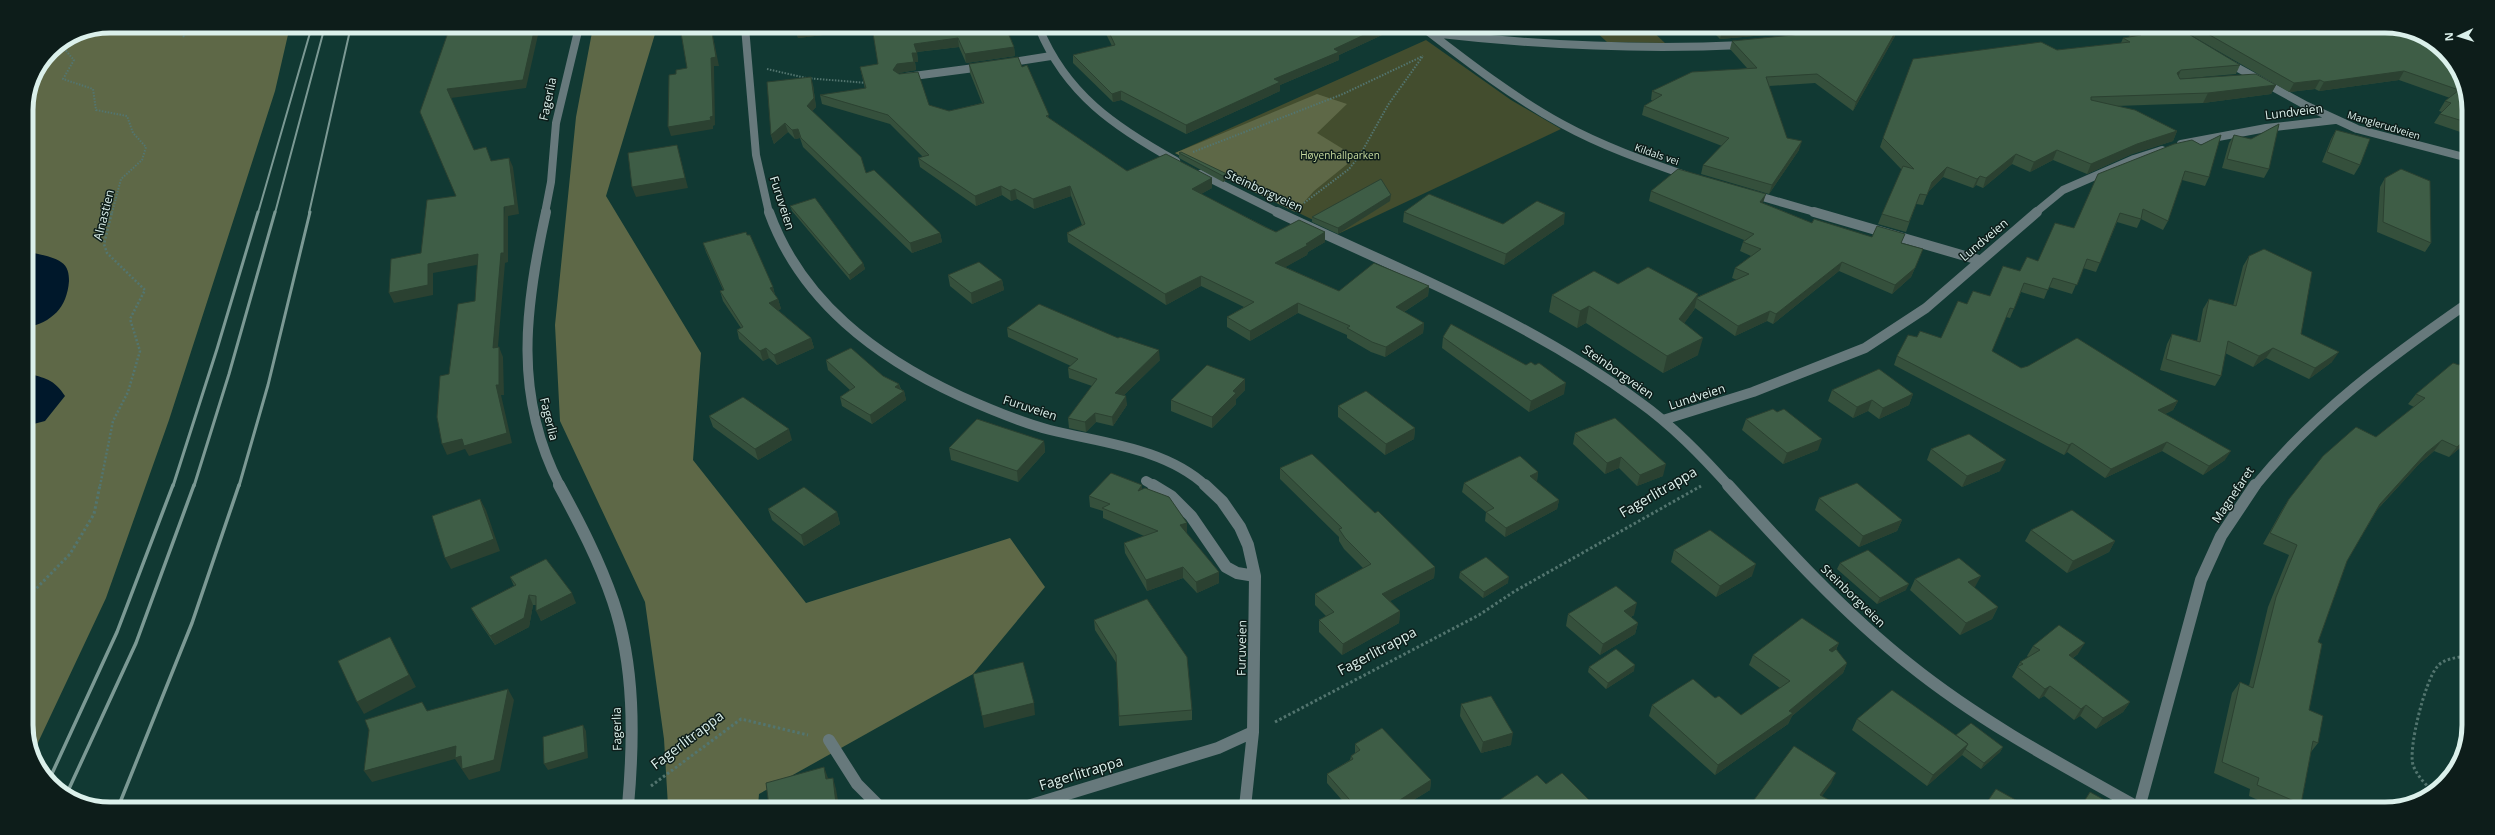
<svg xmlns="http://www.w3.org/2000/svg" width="2495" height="835" font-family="'Open Sans',sans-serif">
<rect width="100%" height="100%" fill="#113933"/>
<!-- green -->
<path fill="#434d2e" d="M1593,29H1650L1665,43L1607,42Z
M1426,40L1511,100L1561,129L1340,233L1175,153Z"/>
<!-- forest -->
<path fill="#5e6847" d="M110,26H290L275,91L169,420L106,598L34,751L26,731V105L32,78L51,50L78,32Z
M593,27H655V34L606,196L701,353L693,460L806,603L1010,538L1045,587L973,674L759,794L758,806H668L664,739L645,602L560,421L555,325L576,117Z
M1317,94L1347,104L1317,133L1356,157L1314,191L1295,212L1175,153Z"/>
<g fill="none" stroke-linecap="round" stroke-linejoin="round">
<!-- river -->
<path fill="#00182b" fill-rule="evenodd" d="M26,251C37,254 52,256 61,262C68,266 69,274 69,281C67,308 52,322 26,328Z
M26,373C45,378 54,379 65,396L45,421L26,426Z"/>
<!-- path-far2 -->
<path stroke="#53756f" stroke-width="2" stroke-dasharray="1.5 1.5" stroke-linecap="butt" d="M176,26L185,38
M60,44L74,60L63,79L93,89L96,110L127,116L133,133L146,147L142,160L121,179L112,213
M767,69L806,78L867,83
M1193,152L1343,94L1423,56
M1304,203L1349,169L1360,155L1388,105L1423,56"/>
<!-- path-far1 -->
<path stroke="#53756f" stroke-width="2.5" stroke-dasharray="2 2" stroke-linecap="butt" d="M100,486L113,421L128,392L140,351L130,319L145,290L107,253L104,244L112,212"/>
<!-- path -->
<path stroke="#53756f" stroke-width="3" stroke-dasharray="2.5 2.5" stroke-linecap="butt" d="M26,599L70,554L94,514L100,485
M1275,722L1479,615L1515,591L1701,486
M651,786L741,719L808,735
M2434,792C2426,785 2417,776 2413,765C2408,748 2425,681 2437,667C2443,659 2455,658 2465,656"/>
<!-- minor-far2 -->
<path stroke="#67797c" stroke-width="8" d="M745,27L756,155L769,213
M1039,28C1066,94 1115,127 1176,161
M1425,29C1469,63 1513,97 1562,124C1602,146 1645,161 1688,176
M1431,33C1535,45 1638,50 1743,45
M2227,62L2307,106L2357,129L2468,158
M1007,63L1051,56
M906,77L982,67
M2181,144L2266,128L2335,120
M1201,174L1279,213
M1752,194L1818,213
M545,213L551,182L556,123L579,27
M2035,213L2063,190L2134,159L2162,150"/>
<!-- minor-far1 -->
<path stroke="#67797c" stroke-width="10" d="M546,212C525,307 513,396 560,486
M769,212C801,301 876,357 960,396C989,409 1019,422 1050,430C1102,443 1165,448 1206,486
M1277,212C1400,270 1528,320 1638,401C1672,425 1701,455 1729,486
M1814,212L1979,260
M1663,420L1753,392L1865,348L1926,308L2037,212
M1146,481L1155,486
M2255,486C2315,412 2390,357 2468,303"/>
<!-- minor -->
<path stroke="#67797c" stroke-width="12" d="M559,485C579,522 599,560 613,601C635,666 634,738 628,806
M1153,485L1171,496L1191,516L1226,567L1237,573L1255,576
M1205,485L1222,501L1240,527L1248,545L1255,576L1253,732L1245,807
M1728,485C1785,548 1843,612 1910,665C1981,722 2062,765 2141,809
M829,740L857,784L879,806
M1028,806L1218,748L1253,732
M2139,808L2201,580L2221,536L2255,485"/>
<!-- rail-far2 -->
<path stroke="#7b9994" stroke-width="2" d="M258,213L312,26
M275,213L325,26
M309,213L351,26"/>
<!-- rail-far1 -->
<path stroke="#7b9994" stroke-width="3" d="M173,486L217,349L258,212
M194,486L229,374L275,212
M239,486L268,385L310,212"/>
<!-- rail -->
<path stroke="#7b9994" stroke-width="3.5" d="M49,780L117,632L173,485
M67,793L136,643L194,485
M119,805L192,623L239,485"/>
</g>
<!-- wall -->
<path fill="#35503c" d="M795,27L1006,28L1014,47L1015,56L966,63L959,47L917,52L918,62H915L916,70L899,73L898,74L929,105L949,111L982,103L970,73L969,64L1022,67L1049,118L1127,171L1212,178V188L1201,194L1276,232H1325V242L1308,252L1307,255L1285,267L1339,291L1429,286L1428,296L1404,312L1424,323L1423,333L1385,357L1371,352L1347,338V335L1298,313L1250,341L1227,327V317L1244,307L1201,286L1166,305L1068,242L1067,233L1082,225L1071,196L1034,209L1017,199L1011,201L1002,195L976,206L920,167L918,158L923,157L890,124L822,104L820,95L865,89L860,67L878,64L873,29L798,38Z
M1103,28H1383L1382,35L1339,55V60L1280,85V91L1186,134L1121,100L1113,102L1073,63V55L1112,46Z
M1666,29H1808L1789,33L1720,39L1713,32L1668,33Z
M2132,30L2240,65L2236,74L2180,79L2276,85L2271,94L2203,103L2116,106L2177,131L2173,141L2132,154L2087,174L2053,160L2030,172L2012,164L1983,188L1976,185L1973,188L1943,177L1928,192L1923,205L1916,204L1906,232L1878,224L1882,214L1902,170L1880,147L1883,138L2057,50L2121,43L2123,38L2129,37Z
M2182,30H2412L2452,59L2469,104V135L2434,123L2440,114L2442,112L2439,111L2445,101L2450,98L2399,80L2319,91L2315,89L2289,92Z
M1793,35L1895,36L1853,111L1815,83L1769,86L1787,138L1799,150L1769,194L1701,174L1703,165L1722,146L1642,115L1644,106L1653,101L1651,100L1652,91L1747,68L1730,49L1732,41Z
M813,85L816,107L812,111L866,173L940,233L942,242L912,253L803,147L800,138L795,139L788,132L774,144L771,135Z
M2336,130L2360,165L2354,175L2322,162L2331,139Z
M2234,135L2269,169L2264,178L2222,168L2229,143Z
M2174,144L2209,177L2205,186L2182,180L2168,221L2163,230L2141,219L2137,228L2117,222L2096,272L2083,268L2072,294L2049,287L2044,299L2021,292L2010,318L2006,317L1992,351L2021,368L2178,401L2173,410L2165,414L2225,460L2203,475L2162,451L2105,478L2067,452L2064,455L1894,365L1897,356L1917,337L1941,338L1967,304L1990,296L2020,271L2038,261L2074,228Z
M1179,153L1227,174V179L1223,182L1179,158Z
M2385,178L2431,243L2425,252L2377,232L2380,187Z
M1651,191L1763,203L1812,223L1872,237L1901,243L1919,259L1911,277L1892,294L1839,271L1773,324L1767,321L1735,336L1695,308L1694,310L1684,323L1698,355L1663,373L1586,323L1577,328L1549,312L1552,295L1618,284L1697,297L1737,280L1732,278L1735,268L1751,256L1740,251L1743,242L1744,240L1649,201Z
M1390,201L1338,234L1312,222V217Z
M790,206L863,263L865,269L850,280L792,211Z
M1404,212L1503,224H1564L1504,265L1403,222Z
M703,243L773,287L775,295L778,299L781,309L778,310L811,338L814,348L777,365L769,358L763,361L739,339L737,330L741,328L723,301L720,291L723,290L706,252Z
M2249,256L2301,334L2332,362L2309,379L2266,358L2253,367L2225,353L2221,376L2215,386L2160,370L2167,344L2172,334L2197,341L2203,309L2209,299L2233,306L2243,266Z
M948,275L1002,280L1004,290L972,304L950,286Z
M1007,328L1160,360L1124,395L1127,405L1113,426L1096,422L1086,432L1069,428L1068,418L1092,386L1069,378L1068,368L1071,366L1008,337Z
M1443,337L1526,365L1564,394L1529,412L1442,348Z
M2467,358V442L2449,457L2434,451L2419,464L2377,510L2347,561L2318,642L2309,710L2318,743L2311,752L2301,804L2297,809H2278L2249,796L2250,789L2214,773L2232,693L2240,682L2249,686L2268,607L2289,555L2263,544L2282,510L2289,499L2376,437L2414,407L2408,404L2416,394L2459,365Z
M826,360L883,376L899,384L901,389L904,391L906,400L872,424L842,406L840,397L850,390L828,370Z
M1245,379V390L1236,399V404L1212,428L1171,411V400Z
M1832,390L1913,394L1909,405L1879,419L1868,411L1853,418L1828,401Z
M1338,406L1415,428L1414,439L1385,455L1338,417Z
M1777,412L1818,450L1783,464L1742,430L1746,419Z
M709,416L792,440L758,460L713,427Z
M1575,433L1663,476L1637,486L1619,468L1605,474L1573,444Z
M1044,441L1045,452L1018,482L951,460L949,448Z
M1931,449L2000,471L1962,487L1927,460Z
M1280,468L1375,513L1435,567L1434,578L1390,601L1400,611L1399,623L1342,655L1319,632V620L1326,616L1315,605V594L1363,568L1344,549L1339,541V537L1280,479Z
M1538,472L1537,481H1536L1559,500L1557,509L1505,537L1485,521L1486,512L1462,492L1464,483Z
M1142,485V489L1187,534L1219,572V583L1197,593L1183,578L1147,591L1125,553L1124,543L1144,536L1103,518V511L1090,507L1089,496Z
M1819,498L1902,520L1897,531L1859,547L1815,510Z
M768,509L837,512L840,524L804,546L772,520Z
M2031,530L2115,541L2109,552L2067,573L2025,541Z
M1674,550L1752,576L1716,597L1671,562Z
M1840,563L1906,590L1877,604L1837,569Z
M1460,572L1508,583L1483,598L1459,578Z
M510,577L576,603L541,621L536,605H533L529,627L495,645L476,617L471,608L514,586Z
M1915,579L1975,587L1974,588L1998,607L1992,619L1960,635L1910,590Z
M1568,614L1634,615L1631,617L1638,623L1635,634L1600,655L1566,626Z
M1094,620L1192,710V720L1119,726L1117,664L1095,630Z
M1839,643L1836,650L1847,663L1843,673L1792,716L1788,724L1715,775L1649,716L1652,705L1715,698L1741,715L1780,688L1749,665L1753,655Z
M2033,646L2078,654L2073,658L2130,702L2123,712L2096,729L2080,716L2074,720L2044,696L2039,699L2012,677L2020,662L2028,657L2027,656Z
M1589,667L1634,671L1606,689L1588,672Z
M1461,704L1511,745L1481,753L1460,716Z
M1857,719L1956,735L2003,747L2000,752L1981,769L1962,755L1927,786L1852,730Z
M1355,744L1431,780L1430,790L1402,807H1348L1327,783V774L1350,760L1351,756L1355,753Z"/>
<!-- shaded-wall -->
<path fill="#2b4131" d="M535,27H538V35L526,88L451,98L447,89Z
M677,27H680L682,31L678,32Z
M711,27L719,66H714L715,125L713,126V129L671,136L668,127L710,117Z
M813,27H873V29L798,38L796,30Z
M1379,28H1383L1382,35L1339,55V60L1280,85V91L1186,134V125L1274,79L1334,49Z
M1741,29H1808L1789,33L1720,39L1722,31Z
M1897,29L1895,36L1853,111L1856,102Z
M958,38L959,47L916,52L914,44Z
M1014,47L1015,56L966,63L965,54Z
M912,53H917L918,62H915L916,70L899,73L895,79L893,70L897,64Z
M2181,70L2177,79V73Z
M2404,71L2399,80L2319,91L2324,82Z
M811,77L813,85L816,107L809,115L807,106Z
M2320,80L2315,89L2289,92L2294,83Z
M2276,85L2271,94L2203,103L2208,93Z
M1121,91V100L1113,102L1112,94Z
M785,123L788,132L774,144L771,135Z
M798,129L800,138L795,139L792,130Z
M2177,131L2173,141L2132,154L2087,174L2091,164L2137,144Z
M1802,141L1799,150L1769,194L1772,185Z
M677,145L688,188L636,197L632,187Z
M2057,150L2053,160L2030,172L2034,162Z
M2016,154L2012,164L1983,188L1986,178Z
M509,158L513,167L519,214L508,216V262L505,263L497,358L493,348Z
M1947,167L1943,177L1928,192L1923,205L1932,182Z
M1227,174V179L1223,182V176Z
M1980,176L1976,185L1973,188L1977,179Z
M1212,178V188L1192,199V189Z
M1001,186L1002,195L976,206L975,196Z
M1070,186L1071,196L1034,209L1033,199Z
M1015,189L1017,199L1011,201L1010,191Z
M1766,194L1763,203L1760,202Z
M1391,195L1390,201L1338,234V228Z
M1565,213L1564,224L1504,265L1506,254Z
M1325,232V242L1308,252L1307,255L1275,273V263Z
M940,233L942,242L912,253L910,243Z
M1923,249L1911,277L1892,294L1895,285Z
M478,254L482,264L433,273V295L394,303L389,293L428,264Z
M1842,262L1839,271L1773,324L1776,314Z
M863,263L865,269L850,280L849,275Z
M1201,276V286L1166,305L1165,294Z
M1002,280L1004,290L972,304L971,293Z
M1429,286L1428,296L1396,317V307Z
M773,287L775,296L770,288Z
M1698,294L1694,310L1675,336L1679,319Z
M778,299L781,309L772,312L769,303Z
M1298,303V313L1250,341V331Z
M1589,306L1586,323L1577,328L1580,311Z
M1770,311L1767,321L1735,336L1738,326Z
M1424,323L1423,333L1385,357L1386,347Z
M811,338L814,348L777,365L774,355Z
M1703,338L1698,355L1663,373L1667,356Z
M499,347L503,357L504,395H501L512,443L469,456L465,449L447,455L442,444L462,439L496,385Z
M766,348L769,358L763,361L760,351Z
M2273,348L2266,358L2253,367L2259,356Z
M1159,350L1160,360L1116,403L1115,393Z
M2339,352L2332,362L2309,379L2315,368Z
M1245,379V390L1236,399V404L1212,428V417L1233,391Z
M1566,383L1564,394L1529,412L1531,401Z
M899,384L901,393L904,391L906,400L872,424L870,415L895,387Z
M1913,394L1909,405L1879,419L1883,408Z
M1126,396L1127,405L1113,426L1112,417Z
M1872,400L1868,411L1853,418L1857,407Z
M2178,401L2173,410L2153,420L2158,410Z
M1095,413L1096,422L1086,432L1085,422Z
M1415,428L1414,439L1385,455L1386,444Z
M789,429L792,440L758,460L755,449Z
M2467,438V442L2449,457L2457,447Z
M1822,439L1818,450L1783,464L1787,453Z
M2442,440L2434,451L2419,464L2373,514L2380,504L2426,453Z
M1044,441L1045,452L1018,482L1017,471Z
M2167,442L2162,451L2105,478L2111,469Z
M2072,443L2067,452L2064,455L2069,445Z
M2231,451L2225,460L2203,475L2209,466Z
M1621,457L1619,468L1605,474L1607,463Z
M2006,460L2000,471L1962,487L1967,476Z
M1666,464L1663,476L1637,486L1640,475Z
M1538,472L1537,481L1528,485L1530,476Z
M1142,485V496L1138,491Z
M480,499L486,510L500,551L451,569L445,558Z
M1559,500L1557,509L1505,537L1506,528Z
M837,512L840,524L804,546L801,535Z
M1902,520L1897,531L1859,547L1863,536Z
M1187,523V534L1180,525Z
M2115,541L2109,552L2067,573L2073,561Z
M1756,564L1752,576L1716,597L1720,586Z
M1183,567V578L1147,591L1146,580Z
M1435,567L1434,578L1381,606L1382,594Z
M1219,572V583L1197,593L1196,582Z
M1981,576L1975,587L1962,594L1968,582Z
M1509,577L1508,583L1483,598L1484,592Z
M1909,584L1906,590L1877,604L1880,598Z
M572,593L576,603L541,621L536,611Z
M529,595L533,605L529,627L495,645L490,636Z
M1637,603L1634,615L1621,622L1624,611Z
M1998,607L1992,619L1960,635L1966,623Z
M1400,611L1399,623L1342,655L1343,644Z
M1638,623L1635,634L1600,655L1603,644Z
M390,637L396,649L416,687L364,714L357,702Z
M1839,643L1834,653L1829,650Z
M2085,643L2078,654L2062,665L2069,655Z
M1847,663L1843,673L1792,716L1788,724L1715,775L1718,765L1789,711Z
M1635,665L1634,671L1606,689L1608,683Z
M2050,686L2044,696L2039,699L2045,689Z
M508,689L514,700L500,771L469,780L455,759L372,782L364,771L456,746Z
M2130,702L2123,712L2096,729L2103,718Z
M1034,703L1035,715L984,728L982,716Z
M2086,705L2080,716L2074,720L2081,709Z
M583,725L586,731L588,758L548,770L544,764Z
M1513,733L1511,745L1481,753L1483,742Z
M1968,744L1962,755L1927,786L1933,775Z
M2003,747L2000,752L1981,769L1984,763Z
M824,767L828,778L829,791L826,779Z
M1836,773L1831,784L1815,806L1820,795Z
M833,778L836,789L839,806H828Z
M1431,780L1430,790L1402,807H1389Z"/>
<!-- building -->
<path fill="#3e5d46" stroke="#2b4131" d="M450,27H535L523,80L447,89L474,150L486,147L491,161L509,158L515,205L504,207V253H501L493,348L499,347V385H496L507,433L464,446L462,439L442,444L437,417L440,376L449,374L458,304L475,301L478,254L428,264V285L389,293L391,259L421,253L427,200L456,196L420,112Z
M680,27H711L716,57L711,58L713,116L710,117L711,120L668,127L669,75L676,74V70L687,68Z
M795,27H813L796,30Z
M872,27L1006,28L1014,47L965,54L958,38L914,44L917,53H912L914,62L897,64L893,70L899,74L918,72L929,105L949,111L984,103L969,64L1018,57L1022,67L1027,65L1049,115L1046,116L1127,171L1166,154L1212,178L1192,189L1265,227L1276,232L1299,220L1325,232L1306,244L1308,245L1275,263L1339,291L1374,263L1429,286L1396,307L1424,323L1386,347L1372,342L1347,328L1350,326L1298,303L1250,331L1227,317L1254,302L1201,276L1165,294L1067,233L1085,224L1070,186L1033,199L1015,189L1010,191L1001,186L975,196L918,158L929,155L888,115L820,95L866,88L860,67L878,64Z
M1107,28H1379L1334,49L1339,52L1274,79L1280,82L1186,125L1121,91L1112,94L1073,55L1115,45Z
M1721,29H1741L1722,31Z
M1823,29H1897L1856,102L1817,74L1766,77L1787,138L1802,141L1772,185L1703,165L1729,138L1644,106L1662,95L1652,91L1692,72L1757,68L1732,41L1793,35Z
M2132,30H2182L2240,65L2181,70L2177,73L2180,79L2256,74L2276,85L2208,93L2091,97V100L2135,110L2177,131L2137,144L2091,164L2057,150L2034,162L2016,154L1986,178L1980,176L1977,179L1947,167L1932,182L1927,195L1920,194L1909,222L1882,214L1903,166L1914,169L1883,138L1913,59L2041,42L2057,50L2130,42L2123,38L2141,35Z
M2201,30H2412L2452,59L2469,104V123L2440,114L2451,103L2445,101L2459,90L2404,71L2324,82L2320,80L2294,83Z
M811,77L814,98L807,106L861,157L866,173L874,170L940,233L910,243L801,138L798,129L792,130L785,123L771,135L767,82Z
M2279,124L2269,169L2227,159L2234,135L2251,139Z
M2336,130L2370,139L2360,165L2327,152Z
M2221,135L2209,177L2185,171L2168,221L2143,209L2141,219L2120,213L2100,263L2087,259L2077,285L2053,278L2048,290L2024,283L2014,309L2010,308L1992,351L2021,368L2028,366L2077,338L2178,401L2158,410L2231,451L2209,466L2167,442L2111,469L2072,443L2069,445L1897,356L1908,335L1917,337L1920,331L1941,338L1958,301L1967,304L1973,291L1990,296L2003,266L2020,271L2027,257L2038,261L2055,223L2074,228L2098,174L2174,144L2192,140L2201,145Z
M677,145L685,178L632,187L628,153Z
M1181,152L1227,174L1223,176L1179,153Z
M1678,169L1766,194L1760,202L1812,223L1814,219L1872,237L1877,226L1905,234L1901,243L1923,249L1915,268L1895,285L1842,262L1776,314L1770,311L1738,326L1696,298L1749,274L1735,268L1761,249L1743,242L1754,234L1651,191Z
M2401,169L2430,181L2431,243L2383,222L2385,178Z
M1381,179L1391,195L1338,228L1312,217Z
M1429,194L1503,224L1537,201L1565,213L1506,254L1404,212Z
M815,198L863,263L849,275L790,206Z
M746,232L747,235H750L773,287L770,288L778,299L769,303L811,338L774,355L766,348L760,351L737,330L743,327L720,291L724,290L703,243Z
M2264,249L2312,272L2301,334L2339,352L2315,368L2273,348L2259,356L2228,341L2221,376L2166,359L2172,334L2200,342L2209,299L2236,306L2249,256Z
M979,262L1002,280L971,293L948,275Z
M1648,267L1698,294L1679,319L1703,338L1667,356L1589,306L1580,311L1552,295L1594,271L1618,284Z
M1039,304L1118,338L1120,337L1159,350L1115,393L1126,396L1112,417L1095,413L1085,422L1068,418L1097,379L1068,368L1078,359L1007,328Z
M1451,324L1526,365L1531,362L1535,365L1539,363L1566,383L1531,401L1443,337Z
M851,348L883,376L899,384L895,387L904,391L870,415L840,397L855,387L826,360Z
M2467,358V438L2457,447L2442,440L2426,453L2380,504L2347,561L2318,642L2322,644L2309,710L2323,716L2318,743L2313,741L2301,804L2257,785L2259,778L2222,762L2240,682L2253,688L2276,597L2297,545L2270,533L2289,499L2323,456L2356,427L2376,437L2425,398L2416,394L2453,363L2459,365Z
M1207,365L1245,379L1233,391L1236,393L1212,417L1171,400Z
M1879,369L1913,394L1883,408L1872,400L1857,407L1832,390Z
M1366,391L1415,428L1386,444L1338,406Z
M743,397L789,429L755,449L709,416Z
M1773,409L1777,412L1784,409L1822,439L1787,453L1746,419Z
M1615,418L1666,464L1640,475L1621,457L1607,463L1575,433Z
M977,419L1044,441L1017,471L949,448Z
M1969,434L2006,460L1967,476L1931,449Z
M1312,454L1375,513L1378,511L1435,567L1382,594L1400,611L1343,644L1319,620L1334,612L1315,594L1371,564L1345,538L1339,529L1342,528L1280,468Z
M1520,456L1538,472L1530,476L1559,500L1506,528L1486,512L1494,508L1464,483Z
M1111,473L1142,485L1138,491L1145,488L1169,497L1187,523L1180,525L1219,572L1196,582L1183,567L1146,580L1124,543L1158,531L1102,508L1110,504L1089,496Z
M1857,483L1902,520L1863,536L1819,498Z
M804,487L837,512L801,535L768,509Z
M480,499L494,539L445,558L432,516Z
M2072,510L2115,541L2073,561L2031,530Z
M1710,530L1756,564L1720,586L1674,550Z
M1868,550L1909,584L1880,598L1840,563Z
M1486,557L1509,577L1484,592L1460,572Z
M1959,558L1981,576L1968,582L1998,607L1966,623L1915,579Z
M546,559L572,593L536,611V596L529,595L524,618L490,636L471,608L516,585L510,577Z
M1616,586L1637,603L1624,611L1638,623L1603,644L1568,614Z
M1147,599L1187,657L1192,710L1119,716L1116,655L1094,620Z
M1802,618L1839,643L1829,650L1832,652L1836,649L1847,663L1789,711L1793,713L1718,765L1652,705L1693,679L1715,698L1719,696L1741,715L1790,681L1753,655Z
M2059,625L2085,643L2069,655L2130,702L2103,718L2086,705L2081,709L2050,686L2045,689L2017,667L2023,664L2020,662L2040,650L2033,646Z
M390,637L409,675L357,702L338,661Z
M1616,649L1635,665L1608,683L1589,667Z
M1023,662L1034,703L982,716L973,674Z
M508,689L494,760L462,769L461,756L455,758L456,746L364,771L369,730L365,720L422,702L427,711Z
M1892,690L1968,744L1933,775L1857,719Z
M1491,696L1513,733L1483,742L1461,704Z
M1971,723L2003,747L1984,763L1965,749L1968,744L1956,735Z
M583,725L585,752L544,764L543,737Z
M1382,728L1431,780L1389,807H1356L1327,774L1353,759L1351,756L1360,750L1355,744Z
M1794,746L1836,773L1820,795L1838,805L1836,808H1748Z
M824,767L826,779L833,778L836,804L828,806H769L766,783Z
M1562,773L1597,808L1494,807L1492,805L1537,775L1546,784Z
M1996,789L2030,808H1983Z
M2090,792L2119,808H2080Z"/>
<g text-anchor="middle" stroke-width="3" stroke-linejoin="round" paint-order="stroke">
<!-- far-street labels -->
<g font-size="10" fill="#dbf0eb" stroke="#0d1d1a">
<text transform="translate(2384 125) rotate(17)" y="4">Manglerudveien</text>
<text transform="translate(1657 154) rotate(19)" y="4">Kildals vei</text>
</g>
<!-- far-park labels -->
<g font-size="10" fill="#cadda0" stroke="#0d1d1a">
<text x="1340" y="159">Høyenhallparken</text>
</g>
<!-- street labels -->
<g font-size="12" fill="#dbf0eb" stroke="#0d1d1a">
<text transform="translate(548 99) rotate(-78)" y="4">Fagerlia</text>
<text transform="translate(2294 112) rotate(-7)" y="4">Lundveien</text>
<text transform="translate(1264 191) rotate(25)" y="4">Steinborgveien</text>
<text transform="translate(782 203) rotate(72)" y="4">Furuveien</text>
<text transform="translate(104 215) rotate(-76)" y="4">Alnastien</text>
<text transform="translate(1984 240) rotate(-40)" y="4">Lundveien</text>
<text transform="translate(1618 372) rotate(35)" y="4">Steinborgveien</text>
<text transform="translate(1697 397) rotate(-18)" y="4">Lundveien</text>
<text transform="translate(1030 408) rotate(18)" y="4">Furuveien</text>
<text transform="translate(549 419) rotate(76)" y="4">Fagerlia</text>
<text transform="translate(2233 495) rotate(-56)" y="4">Magnefaret</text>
<text transform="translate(1853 596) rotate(44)" y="4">Steinborgveien</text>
<text transform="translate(1242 648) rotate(-89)" y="4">Furuveien</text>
<text transform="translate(617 729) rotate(-91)" y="4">Fagerlia</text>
</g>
<!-- near-street labels -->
<g font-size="14" fill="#dbf0eb" stroke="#0d1d1a">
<text transform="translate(1658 492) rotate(-30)" y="5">Fagerlitrappa</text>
<text transform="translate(1377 651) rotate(-28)" y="5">Fagerlitrappa</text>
<text transform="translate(687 740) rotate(-37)" y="5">Fagerlitrappa</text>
<text transform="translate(1081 773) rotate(-17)" y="5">Fagerlitrappa</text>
</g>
</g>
<!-- crop -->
<path d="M0 0H2495V835H0ZM110 33H2385A77 77 0 0 1 2462 110V725A77 77 0 0 1 2385 802H110A77 77 0 0 1 33 725V110A77 77 0 0 1 110 33Z" fill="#0d1d1a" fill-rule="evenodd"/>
<path fill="none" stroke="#dbf0eb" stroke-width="5" d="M110 33H2385A77 77 0 0 1 2462 110V725A77 77 0 0 1 2385 802H110A77 77 0 0 1 33 725V110A77 77 0 0 1 110 33Z"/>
<!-- north arrow -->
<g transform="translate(2459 36) rotate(266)" stroke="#0d1d1a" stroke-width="3" paint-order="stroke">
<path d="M0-3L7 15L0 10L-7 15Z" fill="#dbf0eb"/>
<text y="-6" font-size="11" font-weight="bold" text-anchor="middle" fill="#dbf0eb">N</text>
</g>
</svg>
